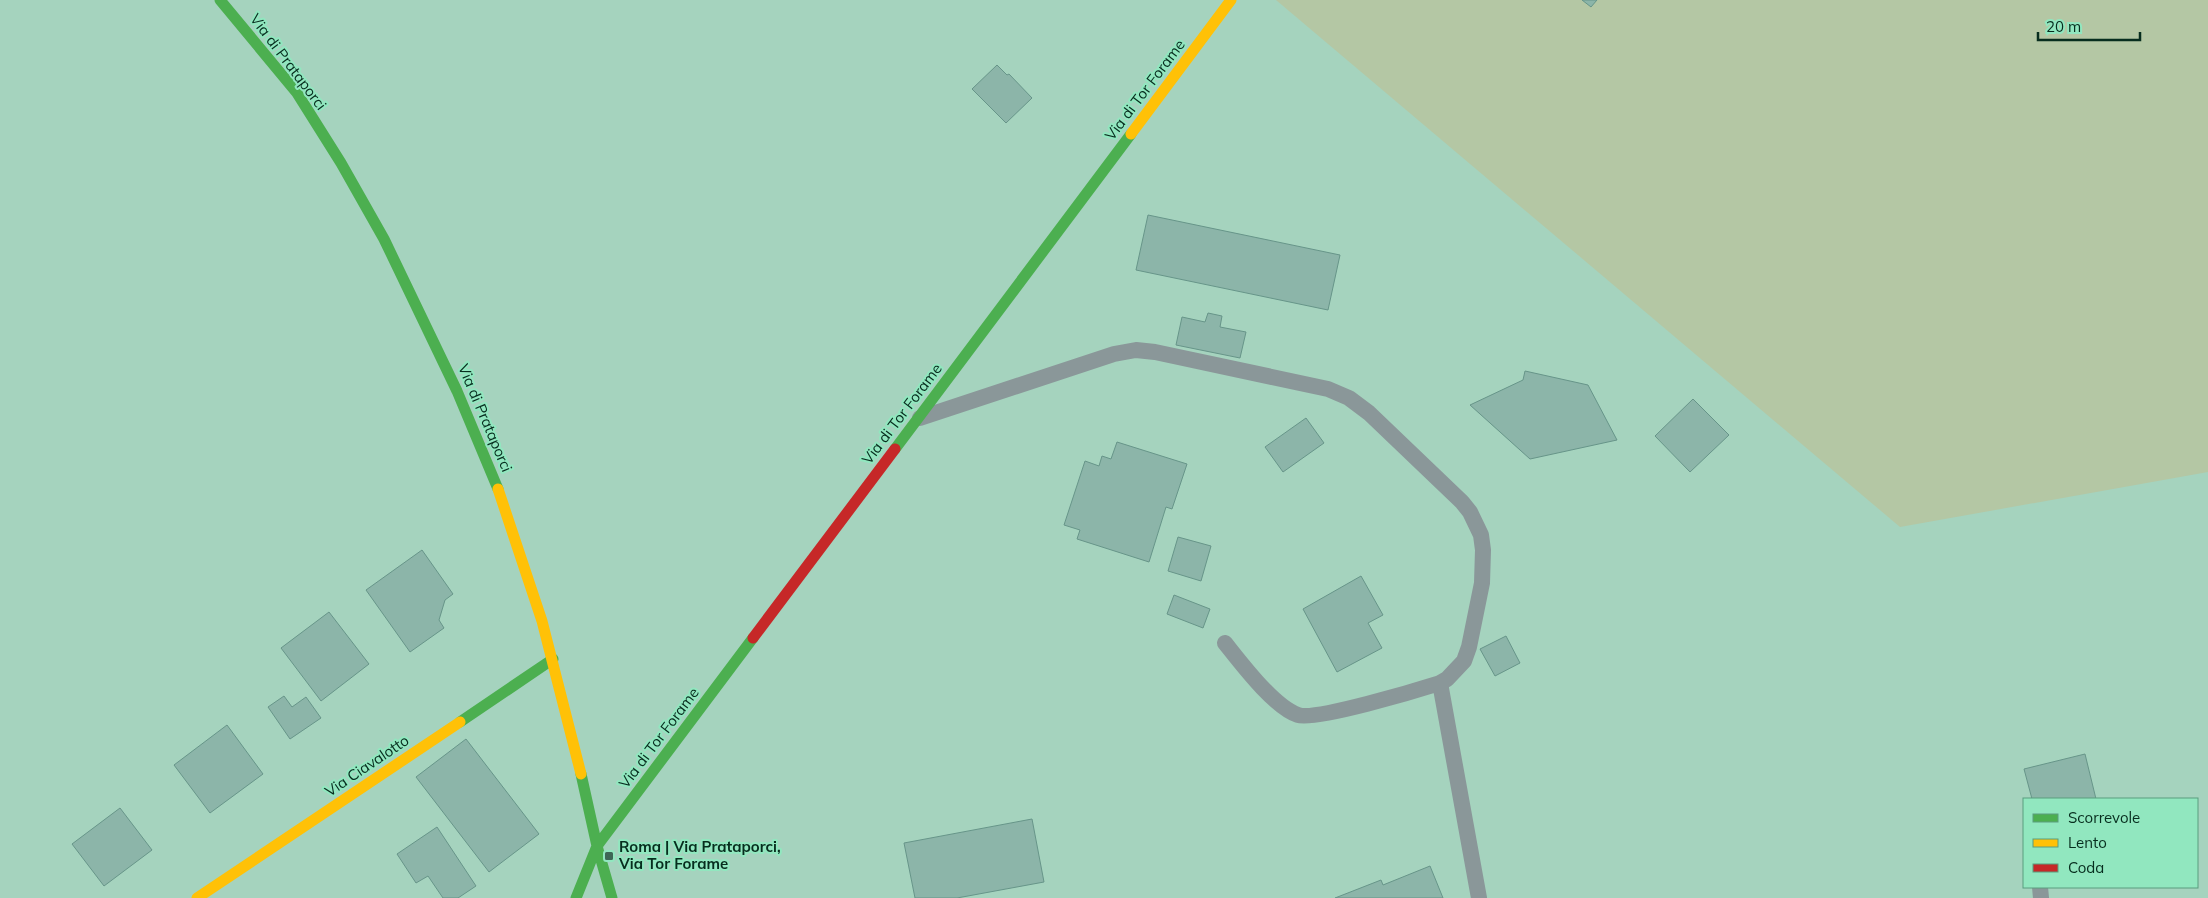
<svg xmlns="http://www.w3.org/2000/svg" width="2208" height="898" font-family="Mulish,sans-serif">
<rect width="100%" height="100%" fill="#a5d3be"/>
<!-- green -->
<path fill="#b4c7a4" d="M1276,0H2208V472L1900,527Z"/>
<!-- building -->
<path fill="#8cb5a9" stroke="#679589" d="M1582,0H1597L1591,7Z
M997,65L1007,75L1009,74L1032,98L1006,123L972,89Z
M1148,215L1340,255L1328,310L1136,270Z
M1208,313L1222,316L1220,327L1246,332L1240,358L1176,345L1182,317L1205,322Z
M1525,371L1588,385L1617,440L1530,459L1470,405L1523,380Z
M1693,399L1729,435L1690,472L1655,436Z
M1306,418L1324,443L1283,472L1265,447Z
M1117,442L1187,464L1172,509L1166,507L1149,562L1077,539L1080,530L1064,525L1085,461L1099,466L1102,456L1111,459Z
M1178,537L1211,546L1201,581L1168,571Z
M422,550L453,594L445,600L439,620L444,628L410,652L366,590Z
M1361,576L1383,615L1368,623L1382,648L1337,672L1303,609Z
M1174,595L1210,609L1203,628L1167,614Z
M329,612L369,664L321,701L281,648Z
M1506,636L1520,663L1495,676L1480,649Z
M284,696L292,707L306,697L321,718L290,739L268,707Z
M227,725L263,774L210,813L174,765Z
M466,739L539,834L489,872L416,777Z
M2085,754L2096,799H2032L2024,769Z
M120,808L152,850L104,886L72,844Z
M1032,819L1044,882L957,898H915L904,843Z
M437,827L476,886L458,898H443L428,876L416,883L397,854Z
M1430,866L1443,898H1335L1381,880L1383,885Z"/>
<g fill="none" stroke-linecap="round" stroke-linejoin="round">
<!-- lane -->
<path stroke="#8a9799" stroke-width="16" d="M920,418L1114,354L1136,350L1155,352L1328,389L1349,398L1369,413L1462,502L1470,512L1481,535L1483,550L1482,583L1469,647L1464,661L1447,679L1440,683C1418,690 1315,721 1298,715C1274,707 1241,663 1225,643
M1440,683L1479,898
M2040,887L2041,898"/>
<!-- fast -->
<path stroke="#4caf50" stroke-width="11" d="M220,0L297,93L341,163L384,239L457,391L498,489
M895,449L1131,134
M460,722L553,659
M581,774L597,846L612,898
M576,898L597,846L753,638"/>
<!-- slow -->
<path stroke="#ffc107" stroke-width="11" d="M1131,134L1231,0
M498,489L542,621L581,774
M197,898L460,722"/>
<!-- jam -->
<path stroke="#c62828" stroke-width="11" d="M753,638L895,449"/>
</g>
<!-- markers -->
<rect fill="#3e6756" stroke="#91e7bf" stroke-width="2" x="604" y="851" width="10" height="10" rx="2.5"/>
<g text-anchor="middle" stroke-width="4" stroke-linejoin="round" paint-order="stroke">
<!-- street labels -->
<g font-size="15" fill="#072d1e" stroke="#91e7bf">
<text transform="translate(288 62) rotate(53)" y="5">Via di Prataporci</text>
<text transform="translate(1145 90) rotate(-53)" y="5">Via di Tor Forame</text>
<text transform="translate(902 414) rotate(-53)" y="5">Via di Tor Forame</text>
<text transform="translate(485 418) rotate(67)" y="5">Via di Prataporci</text>
<text transform="translate(659 738) rotate(-53)" y="5">Via di Tor Forame</text>
<text transform="translate(367 766) rotate(-34)" y="5">Via Ciavalotto</text>
</g>
<!-- poi labels -->
<g font-size="15" font-weight="bold" fill="#072d1e" stroke="#91e7bf" text-anchor="start">
<text x="619" y="852">Roma | Via Prataporci,<tspan x="619" dy="17">Via Tor Forame</tspan></text>
</g>
</g>
<!-- legend -->
<rect x="2023" y="798" width="175" height="90" fill="#91e7bf" stroke="#5a9d7f"/>
<rect x="2033" y="814" width="25" height="8" fill="#4caf50" stroke="#5a9d7f"/>
<text x="2068" y="823" font-size="15" fill="#072d1e">Scorrevole</text>
<rect x="2033" y="839" width="25" height="8" fill="#ffc107" stroke="#5a9d7f"/>
<text x="2068" y="848" font-size="15" fill="#072d1e">Lento</text>
<rect x="2033" y="864" width="25" height="8" fill="#c62828" stroke="#5a9d7f"/>
<text x="2068" y="873" font-size="15" fill="#072d1e">Coda</text>
<!-- scale -->
<path d="M2038 32v8h102v-8" fill="none" stroke="#072d1e" stroke-width="2.5"/>
<text x="2046" y="32" font-size="15" fill="#072d1e" stroke="#91e7bf" stroke-width="4" paint-order="stroke">20 m</text>
</svg>
